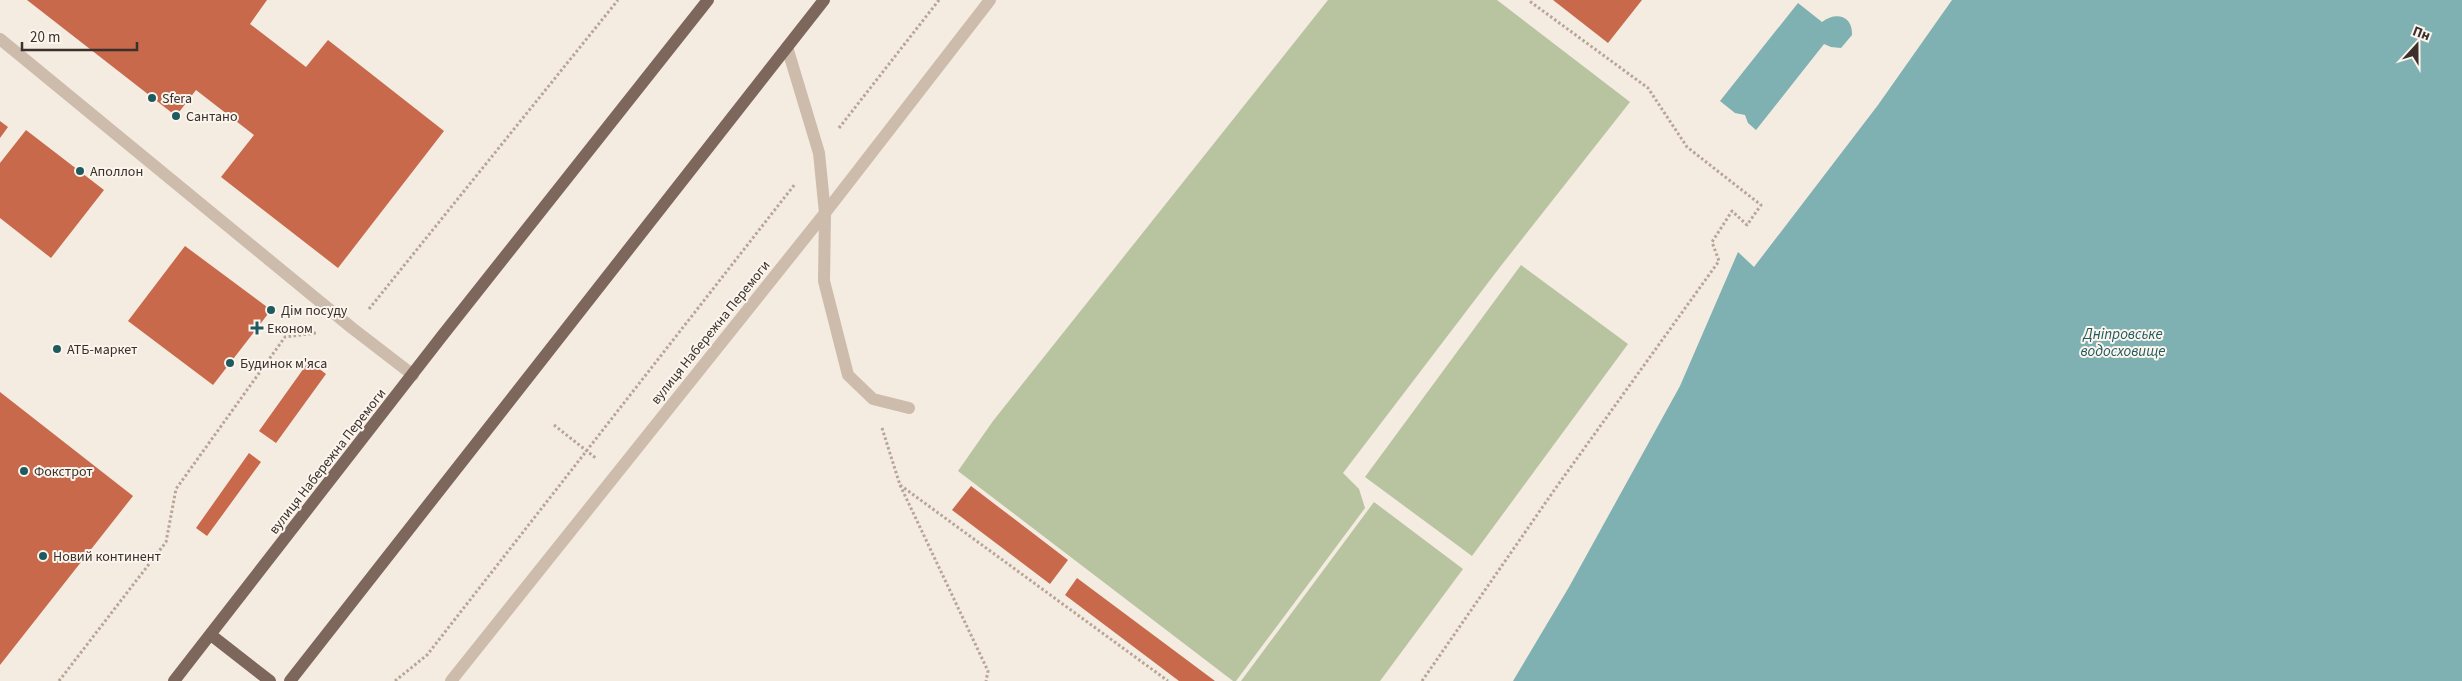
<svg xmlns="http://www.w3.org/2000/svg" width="2462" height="681" font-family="'Source Sans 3',sans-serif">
<rect width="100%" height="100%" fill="#f4ebe1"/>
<!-- green -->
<path fill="#b8c4a0" d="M1328,0H1497L1630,102L1500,267L1343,473L1359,489L1365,508L1236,681H1233L958,471L993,421Z
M1521,265L1628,344L1472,556L1365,477Z
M1374,502L1463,569L1380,681H1241Z"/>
<!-- water -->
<path fill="#7fb0b2" d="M1952,0H2462V681H1513L1569,587L1680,386L1738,252L1754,267L1878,105Z
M1798,3L1822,22C1836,11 1853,16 1852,35L1841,48L1831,47L1824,44L1756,130L1748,123L1745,115L1735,113L1720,101Z"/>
<!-- building -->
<path fill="#c8694b" d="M27,0H267L250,24L306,67L328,40L444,131L338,268L221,177L254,135L196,90L176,116Z
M1553,0H1642L1608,43Z
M0,121L8,127L0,138Z
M26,130L104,190L51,258L0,218V163Z
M185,246L271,310L213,385L128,321Z
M309,361L326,374L276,443L259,431Z
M0,392L133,496L0,665Z
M249,453L261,462L207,536L196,528Z
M971,486L1068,560L1050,584L952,510Z
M1077,578L1215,681H1179L1065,595Z"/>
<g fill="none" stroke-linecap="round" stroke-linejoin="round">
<!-- path -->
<path stroke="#b9a596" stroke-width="3" stroke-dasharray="2.5 2.5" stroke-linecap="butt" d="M839,128L939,0
M369,309L618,0
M554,425L597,459
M882,428L900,485L1168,681
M900,485L988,671L986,681
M59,681L166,542L176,489L285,337L316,333
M395,681L427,655L795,184
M1422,681L1555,489L1719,261L1712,242L1732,211L1747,225L1761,205L1687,147L1648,88L1528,0"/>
<!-- service -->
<path stroke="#cdbbac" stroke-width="12" d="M0,39L352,328L413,375
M787,47L819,153L825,213L824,281L848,375L873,399L909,408"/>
<!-- pedestrian -->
<path stroke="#cdbbac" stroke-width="12" d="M451,681L825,213L990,0"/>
<!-- primary -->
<path stroke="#7d675c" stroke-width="12" d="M211,635L270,681
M174,681L442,336L708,0
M290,681L824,0"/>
</g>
<!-- markers -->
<g fill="#1f5a5e" stroke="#fbf5ee" stroke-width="2">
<circle cx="152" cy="98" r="5"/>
<circle cx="176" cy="116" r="5"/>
<circle cx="80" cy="171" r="5"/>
<circle cx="271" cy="310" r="5"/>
<path d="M254.5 320.5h5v5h5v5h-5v5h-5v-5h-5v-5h5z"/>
<circle cx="57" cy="349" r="5"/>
<circle cx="230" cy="363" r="5"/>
<circle cx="24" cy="471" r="5"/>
<circle cx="43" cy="556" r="5"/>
</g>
<g text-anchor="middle" stroke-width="4" stroke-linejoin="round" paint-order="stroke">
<!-- poi labels -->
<g font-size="14" fill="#3b302b" stroke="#fbf5ee" text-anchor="start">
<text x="162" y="103">Sfera</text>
<text x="186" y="121">Сантано</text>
<text x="90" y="176">Аполлон</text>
<text x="281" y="315">Дім посуду</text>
<text x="267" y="333">Економ</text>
<text x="67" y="354">АТБ-маркет</text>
<text x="240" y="368">Будинок м'яса</text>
<text x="34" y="476">Фокстрот</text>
<text x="53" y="561">Новий континент</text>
</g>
<!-- street labels -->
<g font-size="14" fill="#3b302b" stroke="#fbf5ee">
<text transform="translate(710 332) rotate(-51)" y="5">вулиця Набережна Перемоги</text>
<text transform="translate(327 461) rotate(-52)" y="5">вулиця Набережна Перемоги</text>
</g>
<!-- water labels -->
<g font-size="15" font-style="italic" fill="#1f5a5e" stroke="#fbf5ee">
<text x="2123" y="339">Дніпровське<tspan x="2123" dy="17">водосховище</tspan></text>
</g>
</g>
<!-- north arrow -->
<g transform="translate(2417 45) rotate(21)" stroke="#fbf5ee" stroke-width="4" paint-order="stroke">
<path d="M0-4L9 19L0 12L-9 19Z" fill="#3b302b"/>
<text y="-8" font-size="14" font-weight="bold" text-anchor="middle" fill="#3b302b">Пн</text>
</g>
<!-- scale -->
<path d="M22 42v8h115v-8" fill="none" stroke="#3b302b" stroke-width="2.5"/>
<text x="30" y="42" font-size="15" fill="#3b302b" stroke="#fbf5ee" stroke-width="4" paint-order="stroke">20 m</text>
</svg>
